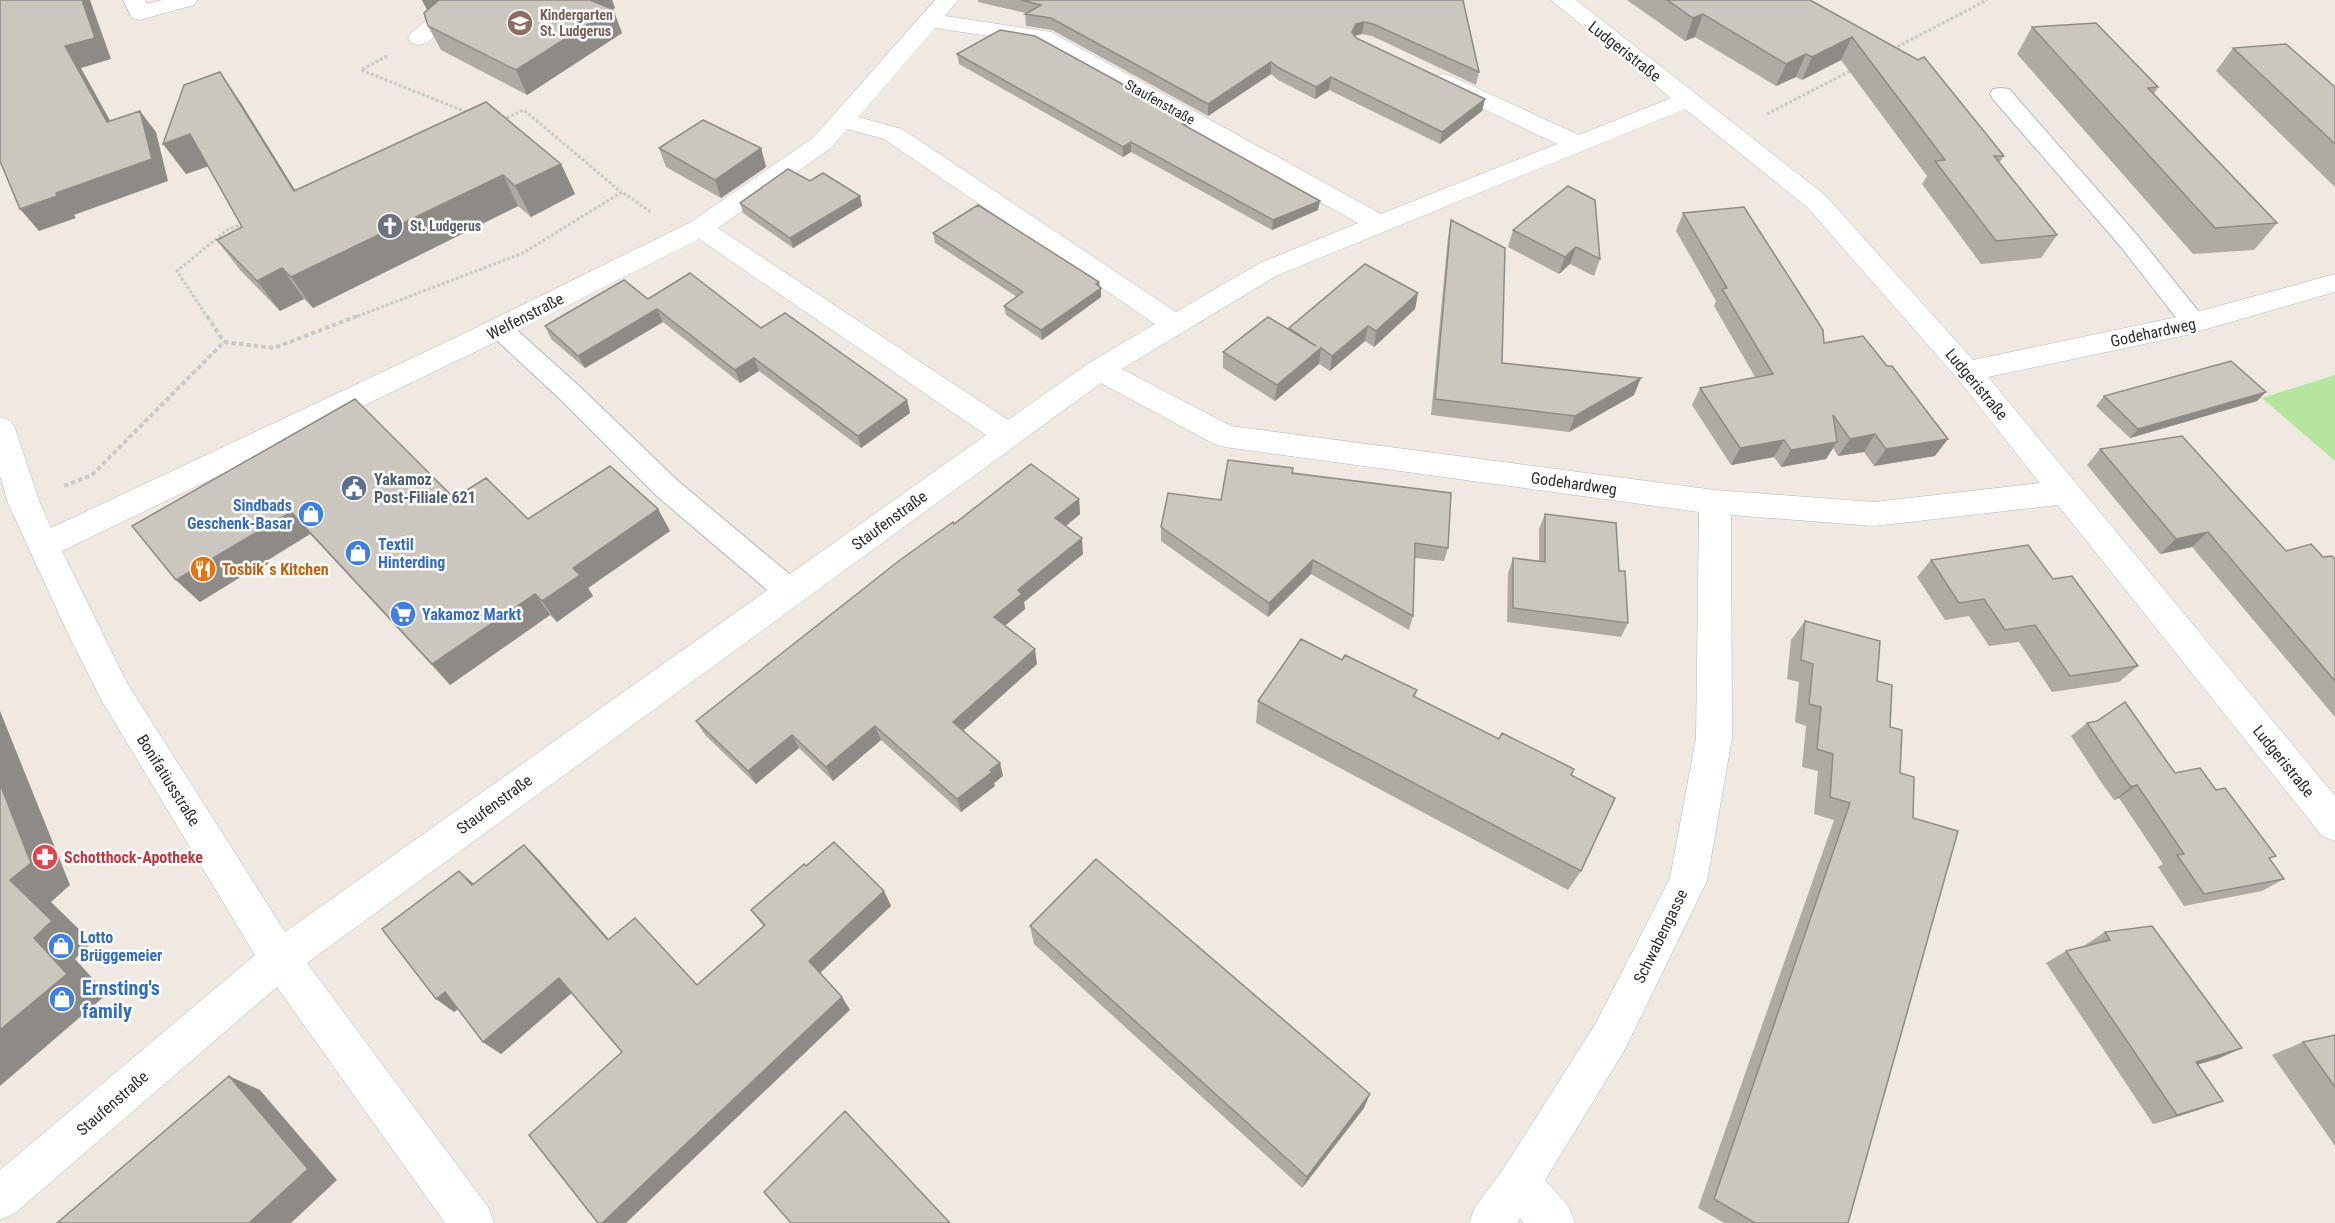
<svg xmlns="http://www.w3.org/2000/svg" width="2335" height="1223" font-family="'Roboto Condensed',sans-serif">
<rect width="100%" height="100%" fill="#efe9e1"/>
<!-- green -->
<path fill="#b6e59e" d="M2335,375V461L2262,398Z"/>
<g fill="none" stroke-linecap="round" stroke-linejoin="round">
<defs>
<path id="service" d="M2001,88L2009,89L2137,235L2203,317L2207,323L2203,329L2194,332L2185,329L2121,247L1993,99L1990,94L1993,89Z
M499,319L508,322L579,386L678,481L800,583L805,592L800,601L790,604L780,601L658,497L561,400L490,334L486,328L490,322Z"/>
<path id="minor" d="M123,0H145L147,4L162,0H197L194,5L140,20L132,18Z
M451,0H475L427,43L419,45L411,43L408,38L411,33Z
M935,0H958L945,16L1051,32L1381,214L1557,144L1435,86L1431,81L1435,76L1443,74L1451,76L1579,135L1671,98L1551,0H1576L1825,195L1973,360L2182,316L2335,274V292L2182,336L1988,377L2335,796V841L2322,836L2058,505L1874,526L1731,515L1732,738L1707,881L1624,1051L1545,1180L1569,1207L1575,1223H1524L1520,1218L1517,1223H1469L1475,1207L1504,1168L1596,1023L1670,878L1696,738L1699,512L1225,447L1214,444L1101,383L307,963L488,1207L494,1223H445L277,987L15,1213L0,1220V1170L255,955L103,703L69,636L8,503L0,476V417L10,420L15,428L40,503L51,528L461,335L691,222L814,137ZM935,28L1037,43L1358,223L1260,263L1176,312L902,129L858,117ZM1685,109L1807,207L1957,378L2040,483L1874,502L1715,490L1231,426L1122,369L1278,275ZM847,129L884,139L1155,324L1089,363L1008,420L718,228L832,147ZM699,239L986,435L285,932L127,683L62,551L481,349Z"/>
</defs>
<!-- service casing -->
<use href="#service" stroke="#b4b7c1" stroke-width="2"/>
<!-- minor casing -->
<use href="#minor" stroke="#b4b7c1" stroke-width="1"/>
<!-- path-far1 -->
<path stroke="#c9c9c9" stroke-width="3" stroke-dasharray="3 2" stroke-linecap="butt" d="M1893,49L1987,0
M387,56L361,70L469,113
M1767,114L1854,69
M502,120L524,110L621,192
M208,318L177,271L227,230L245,223
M353,318L523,253L622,192L651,212"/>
<!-- path -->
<path stroke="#c9c9c9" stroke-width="4" stroke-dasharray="4.5 3" stroke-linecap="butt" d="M207,316L224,342
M64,486L92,475L224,342L274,348L357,316"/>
<!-- service -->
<use href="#service" fill="#fff" fill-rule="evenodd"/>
<!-- minor -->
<use href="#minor" fill="#fff" fill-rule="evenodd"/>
</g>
<!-- wall -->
<path fill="#afaba4" d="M422,0H612L615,8L613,9L622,33L527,95L441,50L428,26L427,10Z
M978,0H1463L1479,72L1476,85L1372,36L1362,34L1354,36L1356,38L1485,99L1482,111L1440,144L1329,90L1315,99L1278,80L1271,74L1208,116L1052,30L1026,26L1025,14L1026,13L978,2Z
M1627,0H1810L2004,156L1999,163L2057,235L2041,258L1981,264L1922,184L1927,176L1841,60L1802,80L1796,77L1776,86L1695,37L1685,41Z
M2032,27L2158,87L2154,94L2277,223L2254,250L2193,254L2017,54Z
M2233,48L2335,87V187L2216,71Z
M957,54L1188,120V127L1318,210L1272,230L1131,152L1123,157L959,64Z
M241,103L295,190L561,164L575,194L531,217L518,206L313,308L304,299L280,311L240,270L217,240L242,227L208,166L186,174Z
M659,148H761L766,167L721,198L666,167Z
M810,181L860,196L862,206L793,248L743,213L740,203Z
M1568,186L1600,259L1594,276L1570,264L1559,274L1508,247L1513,230Z
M1683,213L1824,343L1935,456L1874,466L1864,452L1838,456L1833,448L1826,459L1781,467L1774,457L1731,465L1692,405L1700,388L1755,377L1714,306L1716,301L1676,231Z
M1451,220L1502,363L1634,395L1569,432L1431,415L1448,237Z
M933,233L1099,282L1101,297L1042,340L1006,315L1004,306L1017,297L935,243Z
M1418,293L1415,309L1374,347L1365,341L1330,371L1319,364L1275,401L1223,368V352L1288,329Z
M648,299L761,328L907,400L910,413L861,448L759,371L740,383L663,322L585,368L551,339L545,326Z
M2104,396L2257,401L2130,438L2096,406Z
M2100,449L2286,551L2335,559V717L2192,547L2160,554L2087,465Z
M1292,473L1448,548L1444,561L1415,558L1413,616L1409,630L1311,574L1268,617L1161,541V527L1221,500Z
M454,498L528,519L658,509L670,531L588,588L593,596L557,622L550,615L450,685L310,534L200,602L176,580L132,526Z
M1079,499L1080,514L1066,526L1083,554L1024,602L1025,609L1005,626L1037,664L963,731L1000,763L1003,776L994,783L995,786L961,812L881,740L833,781L799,748L756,784L705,735L696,721L954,524Z
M1545,514L1619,571L1628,623L1621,637L1507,622L1508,573L1513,558L1539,561V529Z
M1931,560L2053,579L2138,666L2119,682L2052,692L2019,642L1989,646L1969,616L1945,620L1917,577Z
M1805,621L1877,681L1848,1223H1724L1698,1208L1834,820L1814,814L1818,771L1802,767L1806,726L1795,722L1799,682L1787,679L1791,640Z
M1342,660L1417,690L1415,697L1571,775L1581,871L1568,890L1256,723L1258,701Z
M2087,723L2175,773L2216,790L2270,860L2284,879L2262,891L2184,906L2158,867L2163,864L2119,798L2114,800L2103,785L2071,736Z
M524,845L539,860L609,940L697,985L763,926L751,910L806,866L884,891L891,906L819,973L842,997L850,1010L622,1052L572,993L501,1054L483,1042L458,1009L454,1012L459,871L474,884Z
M1030,926L1364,1108L1302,1188L1034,944Z
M2105,932L2242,1048L2217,1059L2198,1064V1110L2153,1124L2046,963L2066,951L2086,946L2085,945Z
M2335,1035V1146L2272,1055L2303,1042Z"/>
<!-- shaded-wall -->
<path fill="#8e8b86" d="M82,0H90L111,59L81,68L123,144L107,122L65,46Z
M422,0H448L430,15Z
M585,0H612L615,8L613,9L622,33L527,95L516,70Z
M1703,14L1695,37L1685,41L1693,18Z
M1364,22L1362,34L1354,36L1352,32L1356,24Z
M1852,37L1841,60L1802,80L1812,57Z
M1806,54L1796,77L1776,86L1786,64Z
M1271,62V74L1208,116V104Z
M220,72L241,103L314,221L294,191Z
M1331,77L1329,90L1315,99L1316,87Z
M1485,99L1482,111L1440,144L1442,132Z
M140,111L156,132L168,181L74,215L76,218L39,231L20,209L56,193Z
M1188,120L1187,130L1182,124Z
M190,134L212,165L186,174L163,144Z
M1131,142V152L1123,157V147Z
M761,148L766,167L721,198L715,180Z
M561,164L575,194L531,217L515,186Z
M503,175L518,206L313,308L291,277Z
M860,196L862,206L793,248L790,238Z
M1320,201L1318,210L1272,230L1273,220Z
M1576,247L1570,264L1559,274L1565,257Z
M282,268L304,299L280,311L257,281Z
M1099,282L1100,289L1101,288V297L1042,340L1041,330Z
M1418,293L1415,309L1374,347L1376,331Z
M657,309L663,322L585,368L578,356Z
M1368,326L1365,341L1330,371L1332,356Z
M1321,348L1319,364L1275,401L1277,385Z
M754,358L759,371L740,383L735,370Z
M1641,378L1634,395L1569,432L1575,416Z
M2266,392L2257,401L2130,438L2138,429Z
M907,400L910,413L861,448L858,436Z
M1875,434L1864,452L1838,456L1850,439Z
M1948,439L1935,456L1874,466L1886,449Z
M1784,440L1774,457L1731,465L1740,448Z
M1837,442L1826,459L1781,467L1791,450Z
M1079,499L1080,514L1056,534L1055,518Z
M658,509L670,531L588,588L593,596L557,622L542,601L573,568Z
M291,512L310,534L200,602L176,580Z
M2208,532L2192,547L2160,554L2176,539Z
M1082,538L1083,554L1024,602L1025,609L997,632L994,617L1018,590Z
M1313,560L1311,574L1268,617L1269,603Z
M535,594L550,615L450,685L432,664Z
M1035,649L1037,664L957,736L953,722Z
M0,711L70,885L51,902L92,942L75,959L107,994L0,1086V1030L34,938L10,880L0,784Z
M875,726L881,740L833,781L826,767Z
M792,735L799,748L756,784L748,771Z
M1000,763L1003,776L994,783L995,786L961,812L957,799Z
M2137,785L2119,798L2114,800L2131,787Z
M524,845L539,860L622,954L608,940Z
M459,871L476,886L472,885Z
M884,891L891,906L818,975L809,961Z
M559,978L574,991L501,1054L483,1042Z
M445,992L463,1005L454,1012L436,999Z
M842,997L850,1010L626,1223H602Z
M2242,1048L2217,1059L2172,1072L2196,1062Z
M229,1076L260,1090L337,1180L291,1223H249Z
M1370,1094L1364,1108L1302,1188L1307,1177Z
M2223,1101L2198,1110L2153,1124L2177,1115Z"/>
<!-- building -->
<path fill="#cbc7bf" stroke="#8e8b86" stroke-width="1.5" d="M0,0H82L95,38L65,46L107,122L140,111L152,159L56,193L57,196L20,209L0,161Z
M439,0H590L612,9L516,70L428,26L424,13Z
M1021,0H1463L1479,72L1373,24L1364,22L1356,24L1352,32L1356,38L1485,99L1442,132L1331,77L1316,87L1279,68L1271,62L1208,104L1051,18L1025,14L1041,5Z
M1667,0H1810L1918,60L1924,57L2004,156H1994L2057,235L1996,241L1935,161L1945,160L1852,37L1812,57L1806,54L1786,64L1703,14L1693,18Z
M2096,23L2158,87L2148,88L2277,223L2215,228L2032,27Z
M1000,30L1035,36L1188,120L1182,124L1320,201L1273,220L1131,142L1123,147L957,54Z
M2286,44L2335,87V144L2233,48Z
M220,72L294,191L486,102L561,164L515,186L503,175L291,277L282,268L257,281L217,240L242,227L190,134L163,144L184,85Z
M703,120L761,148L715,180L659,148Z
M788,169L810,181L823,173L860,196L790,238L740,203Z
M1568,186L1595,200L1600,259L1576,247L1565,257L1513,230Z
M978,205L1099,282L1096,284L1101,288L1041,330L1004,306L1023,292L933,233Z
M1744,207L1823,330L1824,343L1863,336L1887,366H1892L1948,439L1886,449L1875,434L1850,439L1833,415L1837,442L1791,450L1784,440L1740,448L1700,388L1773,374L1722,289L1727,288L1683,213Z
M1451,220L1505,248L1502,363L1641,378L1575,416L1435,399Z
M1365,264L1418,293L1376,331L1368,326L1332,356L1321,348L1277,385L1223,352L1268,317L1316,346L1289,328Z
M690,273L761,328L785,313L907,400L858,436L754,358L735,370L657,309L578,356L545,326L624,280L648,299Z
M2231,361L2266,392L2138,429L2104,396Z
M355,399L454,498L486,478L528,519L610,466L658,509L573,568L580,575L542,601L535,594L432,664L291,512L176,580L132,526Z
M2182,436L2286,551L2311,544L2323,557L2332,556L2335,559V681L2208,532L2176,539L2100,449Z
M1228,460L1293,468L1292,473L1451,493L1448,548L1415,543L1413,616L1313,560L1269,603L1161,527L1168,493L1221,500Z
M1031,464L1079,499L1055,518L1082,538L1018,590L1022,594L994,617L1035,649L953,722L1000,763L990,770L992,772L957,799L875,726L826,767L792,735L748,771L696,721L900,560L953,522L954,524Z
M1545,514L1616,523L1619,571H1625L1628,623L1513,608V558L1545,562Z
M2028,545L2053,579L2072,576L2138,666L2070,676L2035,625L2005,630L1984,599L1959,603L1931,560Z
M1805,621L1880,641L1877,681L1892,685L1890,727L1902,730L1900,773L1914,777L1913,818L1958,831L1848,1223H1755L1714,1199L1850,803L1830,797L1833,754L1817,749L1821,707L1809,704L1813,664L1801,660Z
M1301,639L1342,660L1345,655L1417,690L1413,696L1499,739L1502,733L1574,769L1571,775L1615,798L1581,871L1258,701Z
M2125,702L2175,773L2200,768L2216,790L2225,788L2276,856L2269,858L2284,879L2204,894L2177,855L2184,854L2137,785L2131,787L2120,772L2087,723L2097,721Z
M0,784L31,863L10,880L52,921L34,938L67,974L0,1030Z
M834,842L884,891L809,961L842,997L602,1223H598L529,1135L622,1052L559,978L483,1042L445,992L436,999L382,929L459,871L472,885L524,845L608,940L635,918L697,985L765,925L751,910L804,864L806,866Z
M1096,859L1370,1094L1307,1177L1030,926Z
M2152,926L2242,1048L2196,1062L2223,1101L2177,1115L2066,951L2110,940L2105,932Z
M2335,1035V1087L2303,1042Z
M229,1076L308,1169L249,1223H57Z
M845,1111L950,1223H791L764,1192Z"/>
<!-- icons -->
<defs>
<symbol id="school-disc" viewBox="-11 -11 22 22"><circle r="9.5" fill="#8d6e63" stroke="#fff"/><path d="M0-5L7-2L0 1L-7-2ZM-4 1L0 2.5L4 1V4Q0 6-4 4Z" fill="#fff"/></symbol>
<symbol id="church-disc" viewBox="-11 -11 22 22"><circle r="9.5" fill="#6b7280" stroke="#fff"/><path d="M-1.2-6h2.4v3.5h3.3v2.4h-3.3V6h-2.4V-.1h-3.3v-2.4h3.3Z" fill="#fff"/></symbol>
<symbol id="civic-disc" viewBox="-11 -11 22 22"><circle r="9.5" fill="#5c6f8a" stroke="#fff"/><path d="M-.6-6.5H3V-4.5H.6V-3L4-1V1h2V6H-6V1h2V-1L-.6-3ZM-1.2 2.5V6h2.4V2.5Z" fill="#fff"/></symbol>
<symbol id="shop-disc" viewBox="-11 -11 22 22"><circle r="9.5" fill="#3f7fe0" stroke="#fff"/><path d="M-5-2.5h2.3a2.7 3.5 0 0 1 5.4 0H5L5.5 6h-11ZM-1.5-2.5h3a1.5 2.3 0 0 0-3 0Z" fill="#fff"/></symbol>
<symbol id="restaurant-disc" viewBox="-11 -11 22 22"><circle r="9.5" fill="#e8710a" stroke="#fff"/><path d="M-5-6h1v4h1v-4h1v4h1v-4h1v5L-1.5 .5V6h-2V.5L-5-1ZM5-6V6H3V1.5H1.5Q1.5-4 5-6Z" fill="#fff"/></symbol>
<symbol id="supermarket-disc" viewBox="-11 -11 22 22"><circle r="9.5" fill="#3f7fe0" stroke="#fff"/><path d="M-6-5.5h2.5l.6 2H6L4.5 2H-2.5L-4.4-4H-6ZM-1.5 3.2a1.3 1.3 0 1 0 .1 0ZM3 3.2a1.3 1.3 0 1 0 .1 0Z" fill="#fff"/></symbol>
<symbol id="pharmacy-disc" viewBox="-11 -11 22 22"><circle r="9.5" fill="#e0444e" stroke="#fff"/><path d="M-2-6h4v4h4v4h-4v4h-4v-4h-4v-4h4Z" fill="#fff"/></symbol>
</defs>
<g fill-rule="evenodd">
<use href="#school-disc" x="505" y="8" width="30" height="30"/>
<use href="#church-disc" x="375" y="211" width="30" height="30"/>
<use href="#civic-disc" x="339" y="473" width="30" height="30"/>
<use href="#shop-disc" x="296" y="499" width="30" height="30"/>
<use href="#shop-disc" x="343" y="538" width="30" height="30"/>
<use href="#restaurant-disc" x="188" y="554" width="30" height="30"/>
<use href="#supermarket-disc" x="388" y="599" width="30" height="30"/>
<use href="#pharmacy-disc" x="30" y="842" width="30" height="30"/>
<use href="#shop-disc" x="46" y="931" width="30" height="30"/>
<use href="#shop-disc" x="47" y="984" width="30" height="30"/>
</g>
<g text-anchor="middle" stroke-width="5" stroke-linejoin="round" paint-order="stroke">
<!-- far-education labels -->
<g font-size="14" font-weight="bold" fill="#785e54" stroke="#fff" text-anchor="start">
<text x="540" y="20">Kindergarten<tspan x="540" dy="16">St. Ludgerus</tspan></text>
</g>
<!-- far-street labels -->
<g font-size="14" fill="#2e2e2e" stroke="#fff">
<text transform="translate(1160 102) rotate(29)" y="5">Staufenstraße</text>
</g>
<!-- far-worship labels -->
<g font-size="14" font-weight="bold" fill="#5b616d" stroke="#fff" text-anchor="start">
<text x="410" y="231">St. Ludgerus</text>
</g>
<!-- street labels -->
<g font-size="16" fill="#2e2e2e" stroke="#fff">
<text transform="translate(1625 51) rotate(38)" y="6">Ludgeristraße</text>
<text transform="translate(525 316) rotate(-27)" y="6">Welfenstraße</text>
<text transform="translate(2153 332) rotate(-12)" y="6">Godehardweg</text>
<text transform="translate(1977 384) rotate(50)" y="6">Ludgeristraße</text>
<text transform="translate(1574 483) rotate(8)" y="6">Godehardweg</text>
<text transform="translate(889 520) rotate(-36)" y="6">Staufenstraße</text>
<text transform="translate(2284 761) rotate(51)" y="6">Ludgeristraße</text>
<text transform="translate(169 780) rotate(58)" y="6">Bonifatiusstraße</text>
<text transform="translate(494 804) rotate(-36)" y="6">Staufenstraße</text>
<text transform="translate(1660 936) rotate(-64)" y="6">Schwabengasse</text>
<text transform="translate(112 1103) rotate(-41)" y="6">Staufenstraße</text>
</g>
<!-- service labels -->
<g font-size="16" font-weight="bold" fill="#4e5e75" stroke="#fff" text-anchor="start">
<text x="374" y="485">Yakamoz<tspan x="374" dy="18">Post-Filiale 621</tspan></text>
</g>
<!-- shop labels -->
<g font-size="16" font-weight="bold" fill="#366cbe" stroke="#fff" text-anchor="start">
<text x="292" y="511" text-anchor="end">Sindbads<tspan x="292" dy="18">Geschenk-Basar</tspan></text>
<text x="378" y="550">Textil<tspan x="378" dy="18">Hinterding</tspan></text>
<text x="422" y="620">Yakamoz Markt</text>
<text x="80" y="943">Lotto<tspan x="80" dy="18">Brüggemeier</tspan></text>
</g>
<!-- food labels -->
<g font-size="16" font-weight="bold" fill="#c56008" stroke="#fff" text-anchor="start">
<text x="222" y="575">Tosbik´s Kitchen</text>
</g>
<!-- health labels -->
<g font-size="16" font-weight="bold" fill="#be3a42" stroke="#fff" text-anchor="start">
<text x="64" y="863">Schotthock-Apotheke</text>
</g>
<!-- near-shop labels -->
<g font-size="20" font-weight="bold" fill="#366cbe" stroke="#fff" text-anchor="start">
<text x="82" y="995">Ernsting's<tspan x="82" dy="23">family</tspan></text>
</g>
</g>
</svg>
